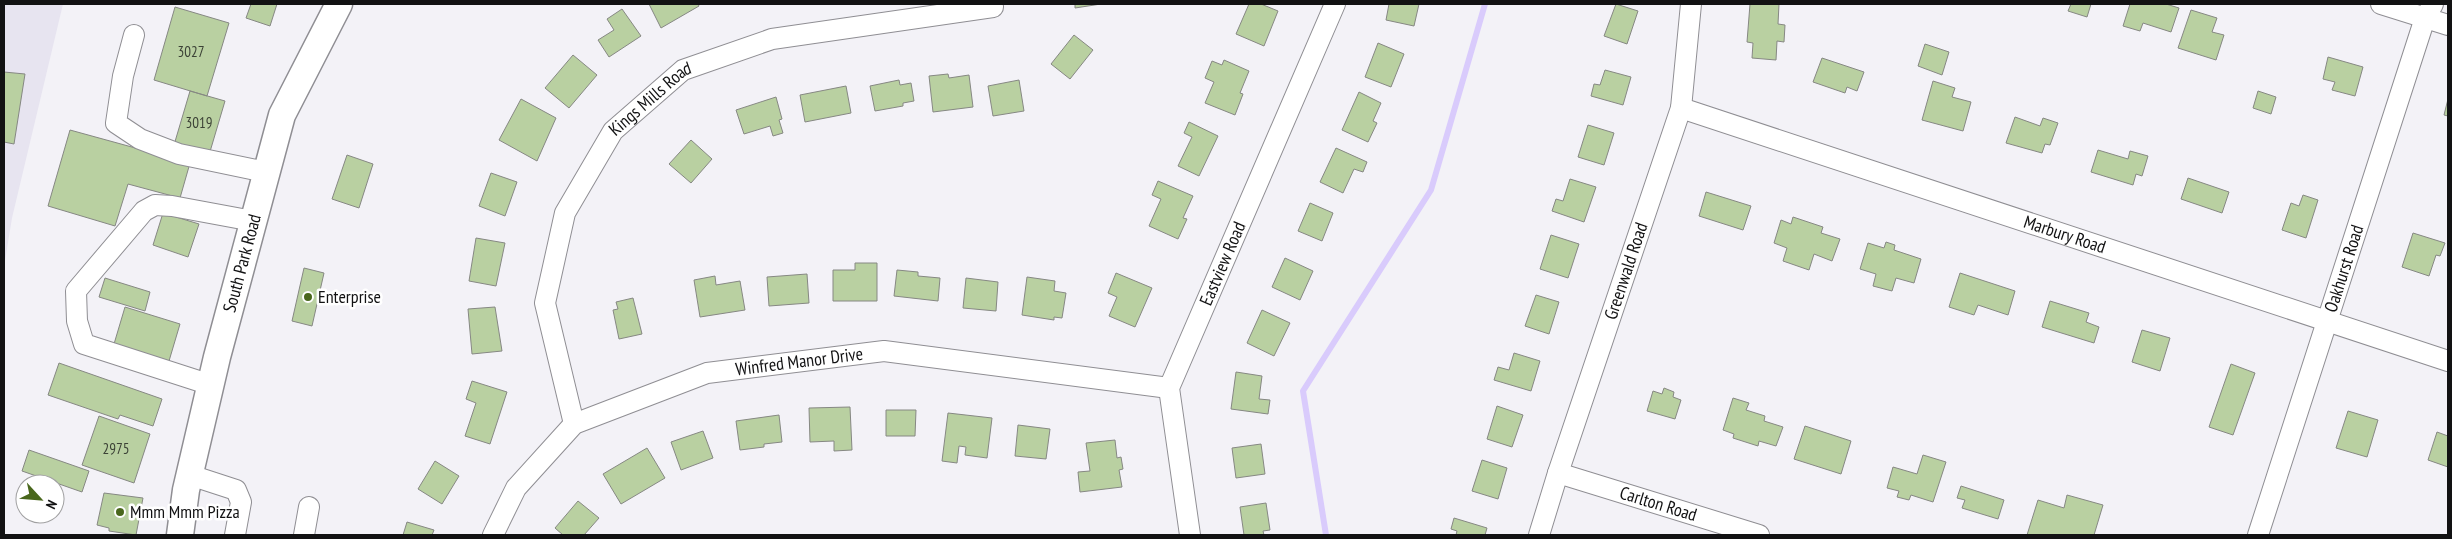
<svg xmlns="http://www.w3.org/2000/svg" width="2452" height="539" font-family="'PT Sans Narrow',sans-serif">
<rect width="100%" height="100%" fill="#f3f2f7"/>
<!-- built -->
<path fill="#e7e4f0" d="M4,4H63L12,218L4,267Z"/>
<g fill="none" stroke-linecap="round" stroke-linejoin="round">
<!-- stream -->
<path stroke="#d9cbfc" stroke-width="6" d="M1326,535L1303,391L1431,190L1485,4"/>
</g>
<!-- building -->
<path fill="#b9d0a1" stroke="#868883" d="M251,4H277L270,26L246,18Z
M649,4H698L699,6L661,28Z
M1075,4H1101L1075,8Z
M1249,4H1261L1278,11L1264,46L1236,34Z
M1389,4H1419L1414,26L1386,20Z
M1616,4L1638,11L1627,44L1604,36Z
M1750,4H1779L1778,24L1785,25L1784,42L1777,41L1776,60L1752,58L1753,43L1747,42Z
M2071,4H2091L2087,17L2068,11Z
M2130,4H2166L2179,8L2171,32L2143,23L2140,31L2123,26Z
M175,7L229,23L207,96L154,80Z
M622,9L641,36L609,57L598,40L614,30L607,19Z
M2191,10L2217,18L2212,32L2224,35L2216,60L2178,48Z
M1074,35L1093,50L1070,79L1051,64Z
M1378,43L1404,54L1391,87L1365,77Z
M1925,44L1949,52L1942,75L1918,66Z
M573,55L597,75L569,108L545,88Z
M2328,57L2363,67L2355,96L2332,90L2335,82L2323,79Z
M1822,58L1864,72L1857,91L1847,87L1845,93L1813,82Z
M1224,60L1249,71L1240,93L1243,94L1235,115L1205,103L1214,82L1205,78L1212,61L1222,65Z
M1605,70L1631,77L1623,105L1591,96L1594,84L1600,85Z
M4,72L25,74L14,144L4,142Z
M948,74L949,78L969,75L973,107L933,112L929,76Z
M899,80L900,85L911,83L914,101L903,103V106L875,111L870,86Z
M1019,80L1024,111L993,116L988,86Z
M1933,81L1955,88L1952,97L1971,102L1963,131L1922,120Z
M846,86L851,113L805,122L800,95Z
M190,91L225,101L209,155L174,145Z
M2258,91L2276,97L2271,114L2253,108Z
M1359,92L1381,103L1373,121L1377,123L1368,142L1342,130Z
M776,97L782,119L779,120L783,133L773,136L770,126L744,134L736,110Z
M521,99L556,118L537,161L499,140Z
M2448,99V116L2444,115Z
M2015,117L2040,126L2043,118L2058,123L2050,145L2045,144L2042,153L2006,143Z
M1189,122L1218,136L1199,176L1178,166L1192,137L1184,133Z
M1588,125L1614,133L1604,165L1578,157Z
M70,130L190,163L180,198L128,184L115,226L48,206Z
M691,140L712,159L691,183L669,164Z
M1336,148L1367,162L1363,172L1354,169L1343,193L1320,182Z
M2098,150L2128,159L2130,151L2148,156L2142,176L2136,174L2133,185L2091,172Z
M347,155L373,164L359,208L332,199Z
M491,173L517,182L505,216L479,206Z
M2188,178L2229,192L2222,213L2181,199Z
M1570,179L1596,187L1584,222L1552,211L1556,199L1563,201Z
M1158,181L1193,196L1183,218L1187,219L1178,239L1149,226L1161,199L1152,195Z
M1706,192L1751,206L1743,230L1699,216Z
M2303,195L2318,200L2306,238L2282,230L2291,203L2299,206Z
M1310,203L1333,213L1322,241L1298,231Z
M163,213L199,224L188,257L153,245Z
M1793,217L1823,227L1821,233L1840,239L1832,261L1814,254L1809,270L1783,261L1787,248L1774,243L1781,220L1791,224Z
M2413,233L2445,243L2440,256L2436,255L2429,276L2402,267Z
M1551,235L1579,244L1568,278L1540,269Z
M476,238L505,243L496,286L469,281Z
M1886,242L1895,245L1894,250L1921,259L1914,283L1896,278L1892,291L1873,286L1876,274L1860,269L1868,243L1884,248Z
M1285,258L1313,271L1300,300L1272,287Z
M855,263H877V301H833V270H855Z
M304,268L324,273L312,326L292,321Z
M897,270L918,272V276L940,278L938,301L894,296Z
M1116,273L1152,288L1135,327L1109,316L1117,297L1108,293Z
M1960,273L2015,291L2008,315L1978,305L1974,315L1949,307Z
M807,274L809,303L769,306L767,277Z
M715,276L716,285L740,281L745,310L700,317L694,280Z
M1027,277L1055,281L1054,291L1066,293L1062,318L1054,317V320L1022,315Z
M105,278L150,292L145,311L99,297Z
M966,278L998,282L996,311L963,308Z
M1536,295L1559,302L1549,334L1525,326Z
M633,298L642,334L619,339L613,310L618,309L616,302Z
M2050,301L2089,313L2086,322L2099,327L2094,343L2042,327Z
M125,307L180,324L169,361L114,344Z
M495,307L502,351L472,354L468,309Z
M1262,310L1290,323L1274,356L1247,343Z
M2142,330L2170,338L2160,371L2132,362Z
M1514,353L1540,361L1531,391L1494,380L1498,367L1509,370Z
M59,363L162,399L153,426L120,415L118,419L48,395Z
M2231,364L2255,373L2233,435L2209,427Z
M1236,372L1262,376L1259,399L1270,400L1268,414L1231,409Z
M472,381L507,392L490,444L465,436L476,403L466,399Z
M1664,388L1674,392L1673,397L1681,400L1675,419L1647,411L1653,391L1662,394Z
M1733,398L1749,403L1746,410L1765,416L1764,421L1783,427L1776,446L1759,441L1758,446L1733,438L1734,434L1723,430Z
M1497,406L1523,415L1512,447L1487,439Z
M850,407L852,450L834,451V441L810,442L809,408Z
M886,410H916L915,436H886Z
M2348,411L2378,420L2367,457L2336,448Z
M948,413L992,418L987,458L965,455L966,447L959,446L957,463L942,461Z
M779,415L782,442L764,444V447L740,450L736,421Z
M99,416L150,434L134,483L82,465Z
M1018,425L1050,429L1046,459L1015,456Z
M1805,426L1851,441L1841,474L1794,459Z
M703,431L713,458L681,470L671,442Z
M2437,432L2448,436V467L2428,460Z
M1115,440L1117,458L1121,457L1123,469L1119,470L1122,487L1080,492L1078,472L1090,471L1086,443Z
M1261,444L1265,474L1236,478L1232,448Z
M647,448L665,478L621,504L603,474Z
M29,450L89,471L82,492L22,471Z
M1923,455L1946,462L1933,502L1911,495L1909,500L1897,497L1899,491L1887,488L1893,467L1917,474Z
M1482,460L1507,468L1498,499L1472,491Z
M435,461L459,476L442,504L418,489Z
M1961,486L2004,500L1998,519L1962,508L1965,500L1957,498Z
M104,493L143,498L136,535L109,531V528L97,525Z
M2067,495L2103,505L2094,535H2027L2038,500L2064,508Z
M578,501L599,518L584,535H563L555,528Z
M1266,503L1270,530L1263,531L1264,535H1244L1240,507Z
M1454,518L1487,528L1485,535H1456L1457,531L1451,529Z
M407,522L434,530L432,535H403Z"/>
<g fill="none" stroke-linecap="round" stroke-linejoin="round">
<defs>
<g id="minor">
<path d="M2381,4L2448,25"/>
<path d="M134,35L123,76L116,123L140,139L179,154L266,172"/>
<path id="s1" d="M1681,108L2448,361"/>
<path d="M211,385L84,344L77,321L76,291L144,211L155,205L172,206L253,221"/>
<path id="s2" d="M574,424L545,303L565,213L613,131L683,70L772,39L993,7"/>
<path id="s3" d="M1558,473L1759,535"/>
<path d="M190,475L236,490L241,502L235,535"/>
<path d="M304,535L309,507"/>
<path id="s4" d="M493,535L516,488L574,424L707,373L884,351L1169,388"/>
<path id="s5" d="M1190,535L1169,388L1335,4"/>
<path id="s6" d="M1539,535L1558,473L1681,108L1691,4"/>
<path id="s7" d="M2258,535L2425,18L2433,4"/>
</g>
<g id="major">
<path id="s8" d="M180,535L186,490L217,357L282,115L339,4"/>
</g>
</defs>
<!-- minor casing -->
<use href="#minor" stroke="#8f8e93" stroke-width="22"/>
<!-- major casing -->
<use href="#major" stroke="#8f8e93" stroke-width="29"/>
<!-- minor -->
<use href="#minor" stroke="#fff" stroke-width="20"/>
<!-- major -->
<use href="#major" stroke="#fff" stroke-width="26"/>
</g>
<!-- markers -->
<g fill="#49671c" stroke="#fff" stroke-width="2">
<circle cx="308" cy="297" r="5"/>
<circle cx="120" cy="512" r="5"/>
</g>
<g text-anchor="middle" stroke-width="5" stroke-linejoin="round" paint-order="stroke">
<!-- number labels -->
<g font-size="15" fill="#3c4236">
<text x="191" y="57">3027</text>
<text x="199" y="128">3019</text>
<text x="116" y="454">2975</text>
</g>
<!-- street labels -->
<g font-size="18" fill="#121213" stroke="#fff">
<text dy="6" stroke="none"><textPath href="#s2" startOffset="361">Kings Mills Road</textPath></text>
<text dy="6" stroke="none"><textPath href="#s1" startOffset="404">Marbury Road</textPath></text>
<text dy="6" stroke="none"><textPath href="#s8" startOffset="279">South Park Road</textPath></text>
<text dy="6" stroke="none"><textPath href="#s5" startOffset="284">Eastview Road</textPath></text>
<text dy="6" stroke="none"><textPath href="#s7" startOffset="280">Oakhurst Road</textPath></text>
<text dy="6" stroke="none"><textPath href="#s6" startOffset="278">Greenwald Road</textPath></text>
<text dy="6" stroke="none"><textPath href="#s4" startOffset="374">Winfred Manor Drive</textPath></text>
<text dy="6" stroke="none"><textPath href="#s3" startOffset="105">Carlton Road</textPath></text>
</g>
<!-- poi labels -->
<g font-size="18" fill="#121213" stroke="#fff" text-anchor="start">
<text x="318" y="303">Enterprise</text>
<text x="130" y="518">Mmm Mmm Pizza</text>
</g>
</g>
<!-- border -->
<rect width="2452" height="539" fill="none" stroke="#121213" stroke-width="10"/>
<!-- north arrow -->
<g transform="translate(40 499) rotate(116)"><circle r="24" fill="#ffffff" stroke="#a0a0a1"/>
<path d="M0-4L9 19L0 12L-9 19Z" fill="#49671c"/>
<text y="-8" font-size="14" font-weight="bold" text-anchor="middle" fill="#121213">N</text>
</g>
</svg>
